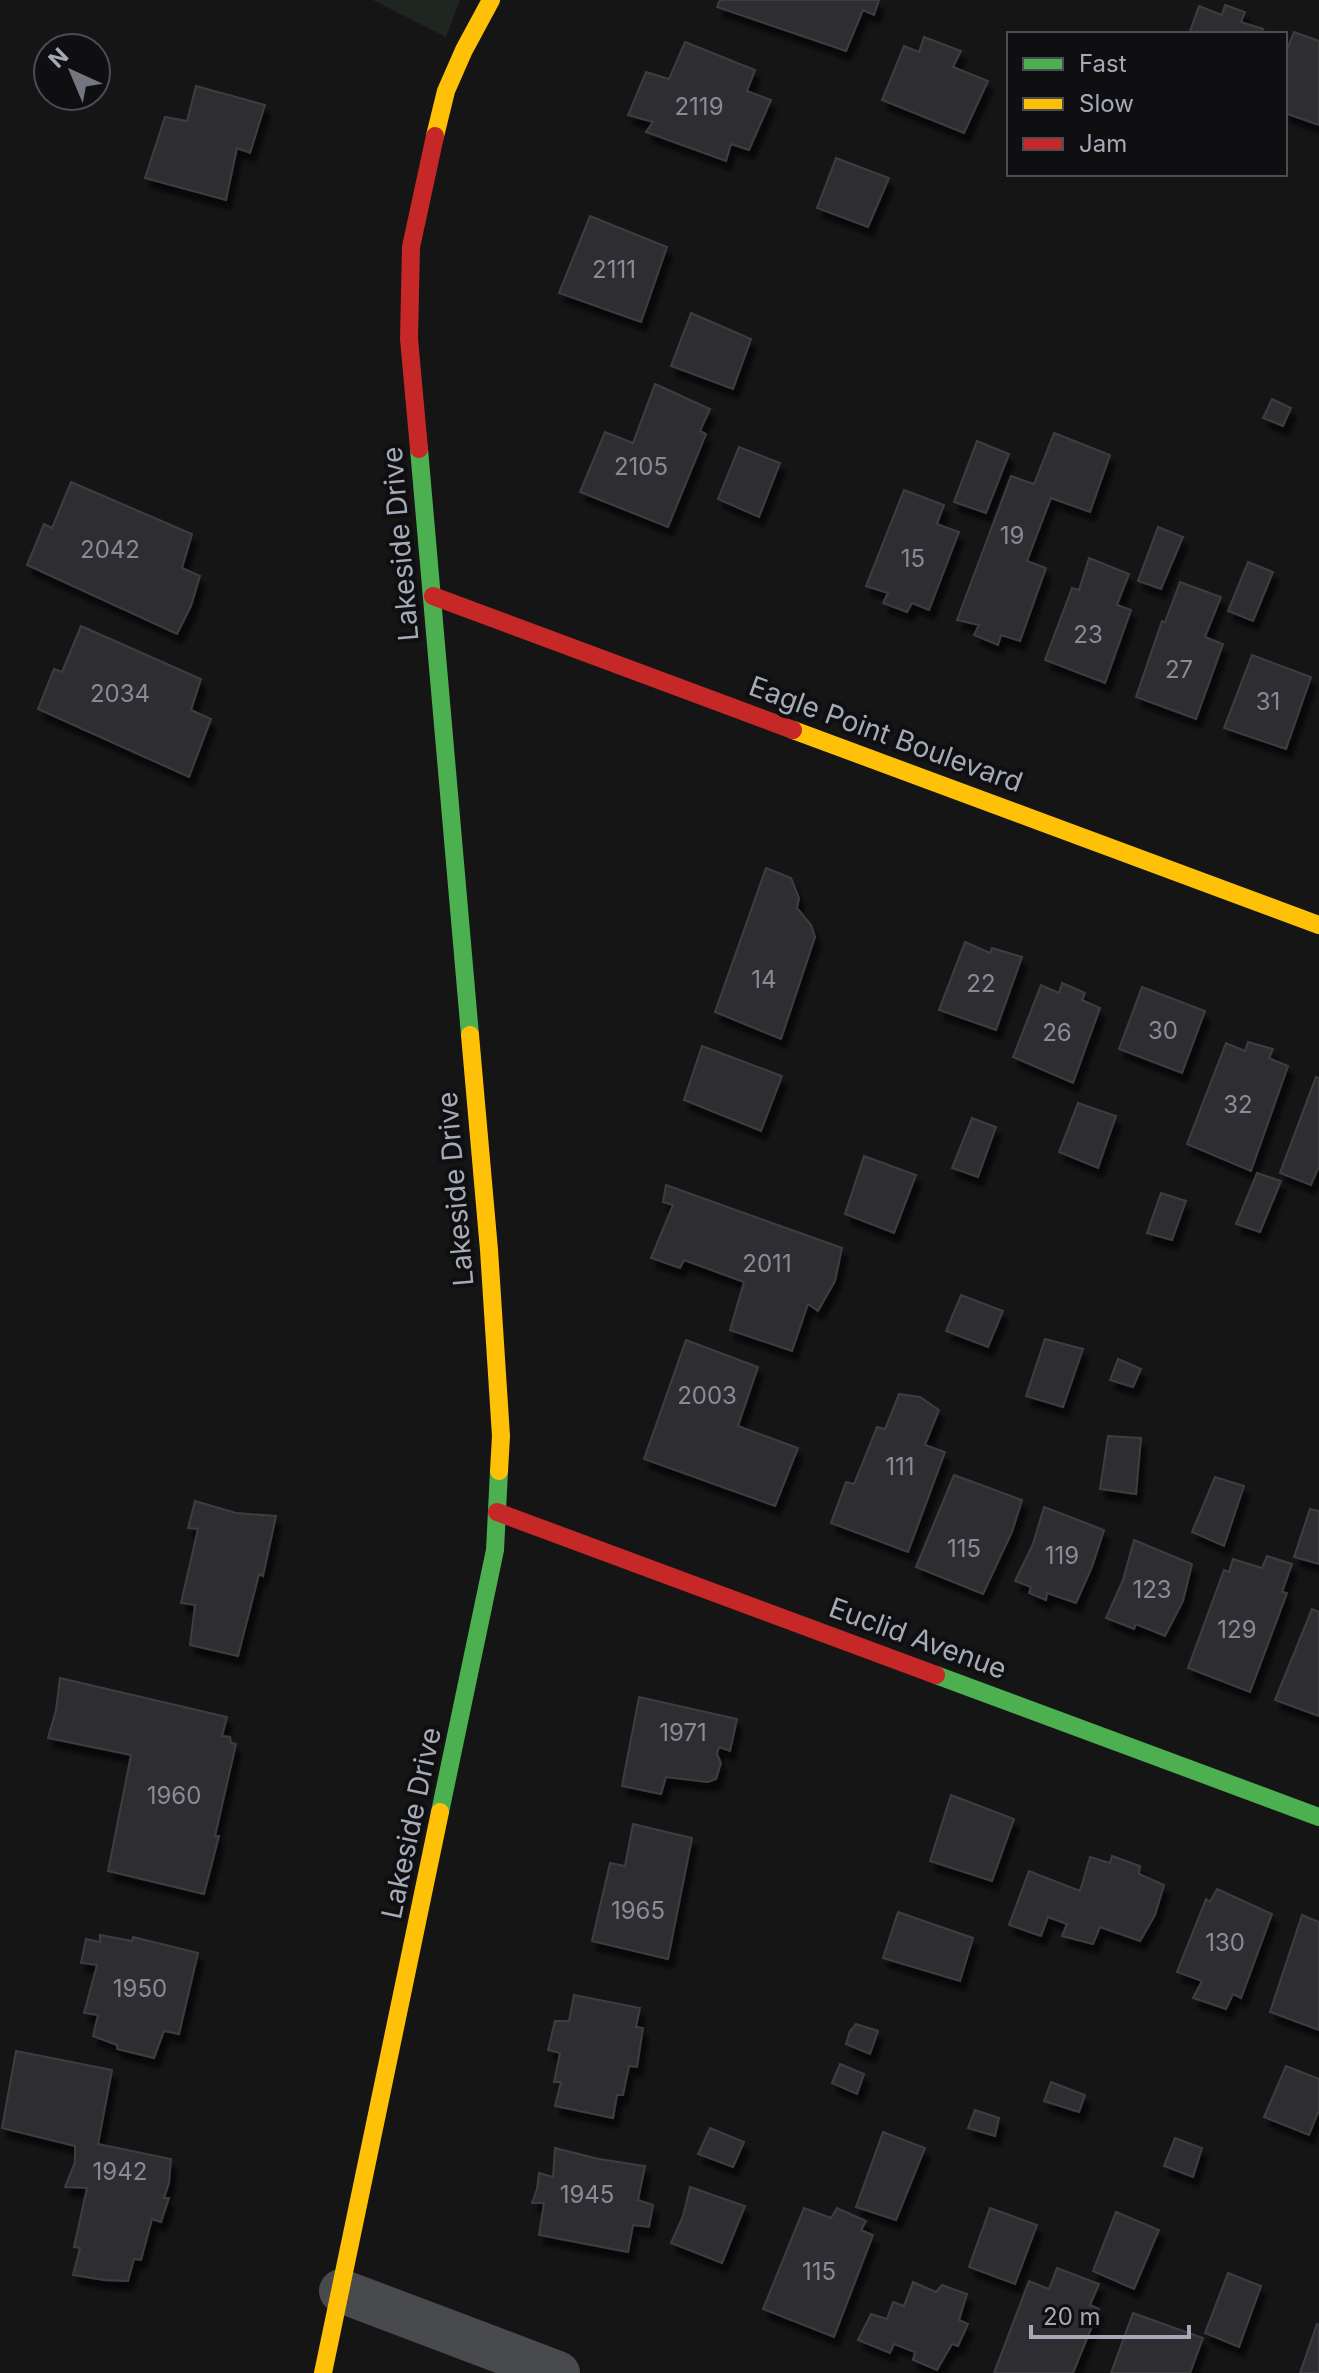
<svg xmlns="http://www.w3.org/2000/svg" width="1319" height="2373" font-family="Inter,sans-serif">
<defs>
<filter id="shadow"><feDropShadow dx="5" dy="9" stdDeviation="2" flood-color="#0009"/></filter>
</defs>
<rect width="100%" height="100%" fill="#151515"/>
<!-- park -->
<path fill="#1f2520" d="M373,0H460L446,37Z"/>
<!-- building -->
<path fill="#2f2f30" stroke="#3d3e41" stroke-width="2" filter="url(#shadow)" d="M720,0H879L874,15L863,10L846,51L717,7Z
M1225,5L1245,12L1241,22L1263,29L1261,34H1189L1199,6L1222,15Z
M1294,32L1319,41V125L1285,113V54Z
M924,37L961,51L953,67L988,81L964,133L882,100L904,46L919,52Z
M685,42L755,70L747,91L771,100L749,150L731,144L726,161L646,132L653,122L628,115L646,72L669,79Z
M196,86L265,105L250,153L237,148L226,200L145,178L165,117L187,121Z
M836,158L889,178L868,227L817,208Z
M590,216L667,247L641,322L559,293Z
M691,313L751,339L733,389L671,366Z
M655,384L710,409L700,431L706,434L668,527L580,492L605,432L633,443Z
M1272,399L1291,408L1283,426L1263,418Z
M1054,433L1110,455L1090,512L1051,498L1027,561L1046,568L1020,641L1001,635L998,645L974,635L979,625L957,620L1011,476L1034,484Z
M977,441L1009,454L986,513L954,502Z
M739,447L780,463L759,517L718,499Z
M71,482L192,534L182,568L200,576L191,606L177,634L27,565L44,524L52,528Z
M904,490L944,505L937,524L959,532L929,610L912,603L907,612L883,603L888,593L866,586Z
M1158,527L1183,537L1161,589L1138,581Z
M1089,558L1129,574L1117,605L1131,610L1105,683L1045,660L1072,588L1079,590Z
M1248,562L1273,572L1253,621L1228,611Z
M1180,582L1221,597L1205,637L1223,644L1196,719L1136,697L1162,621L1165,622Z
M81,626L201,679L191,710L211,719L189,777L38,709L54,669L62,672Z
M1252,655L1311,677L1286,749L1224,728Z
M766,868L791,878L799,898L797,908L811,925L815,937L781,1039L715,1012Z
M965,942L990,953L992,948L1022,957L996,1030L939,1010Z
M1062,983L1085,993L1082,1000L1100,1008L1073,1083L1013,1057L1041,985L1059,993Z
M1142,987L1205,1011L1182,1073L1119,1049Z
M1248,1042L1273,1049L1269,1058L1288,1066L1251,1171L1187,1144L1226,1043L1245,1051Z
M702,1046L782,1076L761,1131L684,1100Z
M1316,1077L1319,1078V1166L1311,1185L1280,1173Z
M1078,1103L1116,1116L1098,1168L1059,1152Z
M972,1118L996,1127L978,1177L952,1168Z
M864,1156L916,1175L894,1233L845,1214Z
M1257,1173L1281,1181L1260,1232L1236,1224Z
M666,1185L842,1248L835,1281L818,1311L808,1304L792,1351L730,1330L744,1282L684,1260L680,1268L651,1258L673,1205L663,1202Z
M1161,1193L1186,1201L1172,1240L1147,1233Z
M961,1295L1003,1311L988,1347L946,1331Z
M1045,1339L1083,1349L1063,1407L1026,1396Z
M686,1340L758,1367L738,1426L798,1448L775,1506L644,1459Z
M1118,1359L1141,1369L1133,1387L1110,1380Z
M899,1394L920,1397L939,1410L925,1445L945,1452L908,1552L831,1523L846,1482L854,1484L877,1427L885,1429Z
M1108,1436L1141,1438L1136,1494L1100,1489Z
M954,1475L1022,1500L1012,1532L983,1594L916,1567Z
M1215,1477L1244,1486L1224,1546L1192,1532Z
M195,1501L236,1513L276,1516L263,1576L259,1574L238,1656L190,1645L195,1605L181,1603L198,1529L188,1528Z
M1044,1507L1104,1530L1092,1567L1076,1603L1047,1593L1046,1600L1029,1593L1031,1587L1015,1581L1033,1544Z
M1310,1509L1319,1511V1564L1294,1557Z
M1134,1540L1192,1564L1183,1601L1165,1636L1136,1624L1134,1629L1106,1618L1123,1580Z
M1267,1556L1292,1564L1282,1592L1287,1593L1250,1692L1188,1668L1224,1570L1229,1572L1233,1559L1262,1568Z
M1312,1609L1319,1612V1716L1275,1700Z
M60,1678L227,1717L222,1736L230,1737L231,1743L236,1744L215,1836H219L204,1894L108,1871L131,1755L48,1738L56,1710Z
M639,1697L737,1719L730,1751L719,1747L717,1754L721,1763L716,1779L708,1782L666,1777L661,1794L622,1786Z
M951,1795L1014,1819L992,1881L930,1861Z
M633,1824L692,1838L668,1959L592,1941L610,1863L625,1866Z
M1112,1856L1140,1866L1139,1874L1164,1885L1155,1915L1140,1941L1100,1927L1093,1944L1062,1936L1067,1924L1048,1917L1041,1936L1009,1925L1029,1871L1080,1891L1090,1857L1110,1863Z
M1217,1889L1272,1914L1241,1998L1233,1994L1226,2009L1193,1998L1202,1981L1177,1972L1206,1899L1210,1902Z
M898,1912L973,1938L960,1981L883,1958Z
M1302,1915L1319,1922V2030L1270,2012Z
M100,1935L132,1941L133,1937L198,1953L179,2034L164,2031L154,2058L117,2049V2045L93,2036L98,2015L84,2013L97,1965L81,1963L86,1939L100,1942Z
M574,1995L640,2008L636,2027L643,2028L637,2067L629,2066L623,2095H617L613,2118L555,2106L561,2082H554L560,2053L548,2050L555,2021H569Z
M856,2024L878,2031L870,2054L846,2044L850,2031Z
M16,2051L112,2070L98,2144L171,2159L169,2183L164,2198H169L161,2222L152,2219L141,2260L134,2259L128,2281L104,2280L73,2275L80,2248L74,2247L87,2188L65,2187L75,2162V2146L2,2128Z
M840,2064L864,2074L857,2094L832,2083Z
M1286,2066L1319,2079V2110L1309,2135L1264,2117Z
M1051,2082L1085,2095L1079,2112L1044,2101Z
M975,2110L999,2118L995,2136L968,2128Z
M710,2128L744,2142L733,2167L698,2154Z
M883,2132L925,2148L896,2220L856,2207Z
M1175,2138L1202,2148L1193,2177L1164,2166Z
M555,2148L599,2159L645,2166L638,2200L653,2205L649,2227L633,2225L628,2252L539,2235L544,2203H532L537,2189L539,2173L553,2177Z
M690,2187L745,2206L722,2263L671,2243L683,2216Z
M804,2208L831,2218L837,2208L866,2221L861,2230L873,2235L834,2337L763,2309Z
M990,2208L1037,2225L1015,2284L969,2267Z
M1116,2212L1159,2230L1134,2289L1093,2271Z
M1057,2268L1099,2284L1090,2305L1099,2309L1073,2373H994L1029,2281L1049,2289Z
M1228,2273L1261,2286L1239,2347L1205,2333Z
M913,2282L936,2292L942,2285L967,2294L959,2320L968,2324L958,2346L952,2344L937,2370L913,2360L915,2352L894,2344L890,2353L858,2340L871,2314L887,2319L893,2302L904,2306Z
M1133,2313L1203,2338L1190,2373H1111Z
M1317,2324L1319,2325V2373H1300Z"/>
<g fill="none" stroke-linecap="round" stroke-linejoin="round">
<!-- street -->
<path stroke="#494a4e" stroke-width="44" d="M341,2291L558,2373"/>
<!-- fast -->
<path stroke="#4caf50" stroke-width="18" d="M419,449L470,1035
M936,1675L1319,1817
M440,1812L495,1550L499,1471"/>
<!-- slow -->
<path stroke="#ffc107" stroke-width="18" d="M435,136L446,91L464,50L491,0
M793,730L1319,925
M470,1035L489,1250L501,1436L499,1471
M323,2373L440,1812"/>
<!-- jam -->
<path stroke="#c62828" stroke-width="18" d="M419,449L409,339L411,247L435,136
M433,596L793,730
M497,1512L936,1675"/>
</g>
<g text-anchor="middle" stroke-width="8" stroke-linejoin="round" paint-order="stroke">
<!-- number labels -->
<g font-size="24" fill="#888b94">
<text x="699" y="115">2119</text>
<text x="614" y="278">2111</text>
<text x="641" y="475">2105</text>
<text x="1012" y="544">19</text>
<text x="110" y="558">2042</text>
<text x="913" y="567">15</text>
<text x="1088" y="643">23</text>
<text x="1179" y="678">27</text>
<text x="120" y="702">2034</text>
<text x="1268" y="710">31</text>
<text x="764" y="988">14</text>
<text x="981" y="992">22</text>
<text x="1163" y="1039">30</text>
<text x="1057" y="1041">26</text>
<text x="1238" y="1113">32</text>
<text x="767" y="1272">2011</text>
<text x="707" y="1404">2003</text>
<text x="900" y="1475">111</text>
<text x="964" y="1557">115</text>
<text x="1062" y="1564">119</text>
<text x="1152" y="1598">123</text>
<text x="1237" y="1638">129</text>
<text x="683" y="1741">1971</text>
<text x="174" y="1804">1960</text>
<text x="638" y="1919">1965</text>
<text x="1225" y="1951">130</text>
<text x="140" y="1997">1950</text>
<text x="120" y="2180">1942</text>
<text x="587" y="2203">1945</text>
<text x="819" y="2280">115</text>
</g>
<!-- street labels -->
<g font-size="28" fill="#a6aab6" stroke="#0f0f11">
<text transform="translate(400 544) rotate(-95)" y="10">Lakeside Drive</text>
<text transform="translate(886 734) rotate(20)" y="10">Eagle Point Boulevard</text>
<text transform="translate(455 1189) rotate(-95)" y="10">Lakeside Drive</text>
<text transform="translate(918 1638) rotate(20)" y="10">Euclid Avenue</text>
<text transform="translate(411 1823) rotate(-78)" y="10">Lakeside Drive</text>
</g>
</g>
<!-- legend -->
<rect x="1007" y="32" width="280" height="144" fill="#0f0f11" stroke="#4b4d53" stroke-width="2"/>
<rect x="1023" y="58" width="40" height="12" fill="#4caf50" stroke="#4b4d53" stroke-width="2"/>
<text x="1079" y="72" font-size="24" fill="#a6aab6">Fast</text>
<rect x="1023" y="98" width="40" height="12" fill="#ffc107" stroke="#4b4d53" stroke-width="2"/>
<text x="1079" y="112" font-size="24" fill="#a6aab6">Slow</text>
<rect x="1023" y="138" width="40" height="12" fill="#c62828" stroke="#4b4d53" stroke-width="2"/>
<text x="1079" y="152" font-size="24" fill="#a6aab6">Jam</text>
<!-- north arrow -->
<g transform="translate(72 72) rotate(316)"><circle r="38" fill="#0f0f11" stroke="#4b4d53" stroke-width="2"/>
<path d="M0-6L14 30L0 20L-14 30Z" fill="#73767e"/>
<text y="-12" font-size="22" font-weight="bold" text-anchor="middle" fill="#a6aab6">N</text>
</g>
<!-- scale -->
<path d="M1031 2325v12h158v-12" fill="none" stroke="#a6aab6" stroke-width="4"/>
<text x="1043" y="2325" font-size="24" fill="#a6aab6" stroke="#0f0f11" stroke-width="6" paint-order="stroke">20 m</text>
</svg>
